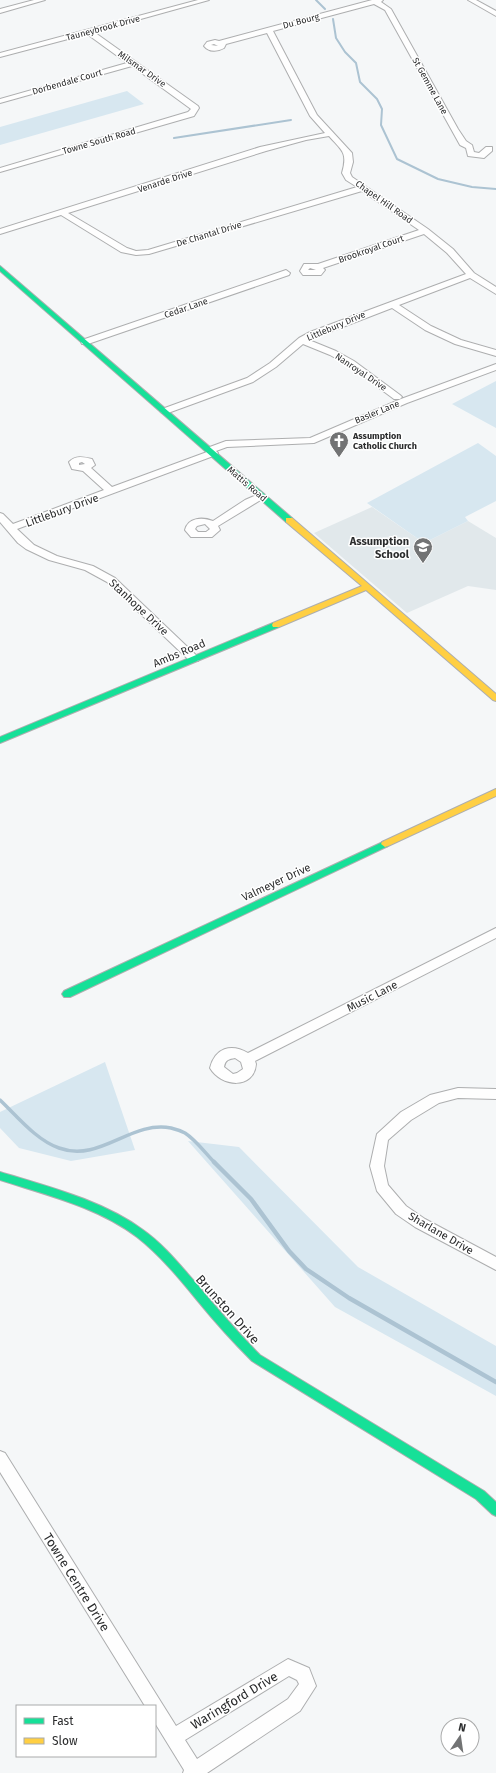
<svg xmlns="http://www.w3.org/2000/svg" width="496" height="1773" font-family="'Fira Sans',sans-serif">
<rect width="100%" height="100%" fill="#f5f7f8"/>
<!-- built -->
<path fill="#e1e8eb" d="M372,507L424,543L468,521L496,538V590L468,586L407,613L314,533Z"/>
<!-- green -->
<path fill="#d7e7f0" d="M127,91L144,104L0,145V127Z
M496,381V428L452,404Z
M478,443L496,456V501L465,517L468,521L424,543L367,503Z
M105,1062L135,1150L71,1161L19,1148L0,1128V1112Z
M188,1141L239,1147L358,1267L496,1346V1396L335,1307Z"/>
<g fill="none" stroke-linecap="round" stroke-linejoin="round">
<!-- stream-far2 -->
<path stroke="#acc3d2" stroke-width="2" d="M316,0L325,9
M333,19L336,38L345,52L356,63L360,82L377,99L382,109L381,125L397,159L438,179L472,187L496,189
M174,138L291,120"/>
<!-- stream-far1 -->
<path stroke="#acc3d2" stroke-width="3.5" d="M0,1100C17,1116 36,1140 59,1148C100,1163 131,1120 171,1128C175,1129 181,1131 185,1133C196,1140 206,1154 215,1163"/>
<!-- stream -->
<path stroke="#acc3d2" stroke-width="4.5" d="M214,1162L251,1199L289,1251L306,1269L349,1298L496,1382"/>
<defs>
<path id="street" d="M34,0H45L0,13V9Z
M198,0H209L94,32L198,106L199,108L194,116L0,172V168L188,112L191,109L132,66L0,103V99L127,63L87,34L0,57V53Z
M372,0H383L381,2L391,9L458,129L466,141L472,145L474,152L479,153L486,147H492V151L484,158L468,156L466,148L460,145L385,10L374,4L273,31L317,115L352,153L353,162L350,173L352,177L428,229L453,249L474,273L496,287V294L470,278L399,305L431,326L461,340L496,350V356L455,344L425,330L392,308L309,340L336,351L354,361L400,395L402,397L400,399H394L348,365L330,355L303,344L276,367L253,382L168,413H162L160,411L162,409L247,378L270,363L299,338L310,332L466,274L447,253L424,234L323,268L325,270L321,275H303L300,271L304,264H318L419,230L362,191L149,254L136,255L121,252L61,215L0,234V229L260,147L325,133L310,116L267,33L226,44L224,48C217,52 209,52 204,46L207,42L215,40L219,41ZM214,44L218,46L211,45ZM329,136C342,151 348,152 342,173L346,180L357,187L148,250L136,251L127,248L68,213L266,151L306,140ZM310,268L316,270H308Z
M468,0H476L496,11V16Z
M286,270L290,273L289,275L88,344H82L81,342L82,340Z
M496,364V370L407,403L314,443L227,447L216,451L218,453L216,455L17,529L34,545L57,556L93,566L115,578L198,657L199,659L198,661H190L107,582L85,570L49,560L26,549L18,543L0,522V513L3,514L13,524L104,490L83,471L72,469L69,462C76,455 83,457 92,459L95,465L91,468L112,487L207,452L205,450L207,448L226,441L310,438L401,399ZM82,462L85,464L79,465V463Z
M261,493L266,496L264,498L218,526L220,530L212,537H191L185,530C188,517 203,517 213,521L245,500ZM205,524L210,529L206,532H198L195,529L197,526Z
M496,928V938L255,1061L256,1064C254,1090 221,1087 210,1068C215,1048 231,1043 248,1053ZM235,1058L241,1062L243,1069L237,1073L233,1074L224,1067C225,1060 229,1059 235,1058Z
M458,1088L496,1089V1099L458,1098L439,1103L411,1120L388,1140L384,1166L388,1185L406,1206L425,1219L496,1257V1270L415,1227L396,1214L377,1191L370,1166L377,1134L401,1112L430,1095Z
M0,1451L5,1453L176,1726L288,1659L309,1668L316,1686L300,1711L207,1773H183L184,1770L155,1723V1706H145L0,1472ZM289,1676L297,1680L299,1684L288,1699L197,1759L185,1740Z"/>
<path id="fast" d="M0,266L292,518V522H286L0,271Z
M273,623H279L280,625L279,627L0,743V737Z
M385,841L389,844L388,846L70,997H64L62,994L64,991Z
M0,1172C49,1187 102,1200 143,1230C163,1244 179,1264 195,1282C216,1307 237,1332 260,1355L484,1491L496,1502V1516L492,1514L476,1499L252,1361C233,1342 215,1322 197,1300C179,1278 160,1255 137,1237C98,1207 46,1195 0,1180Z"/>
<path id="slow" d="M286,518H292L496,694V701L493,700L366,590L279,627H273L272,625L273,623L362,586L286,522Z
M496,789V796L388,846L385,847L381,844L382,842Z"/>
</defs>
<!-- street casing -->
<use href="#street" stroke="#adaeaf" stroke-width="2"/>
<!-- fast casing -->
<use href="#fast" stroke="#adaeaf" stroke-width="2"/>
<!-- slow casing -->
<use href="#slow" stroke="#adaeaf" stroke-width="2"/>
<!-- street -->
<use href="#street" fill="#fefefe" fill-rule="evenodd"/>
<!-- fast -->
<use href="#fast" fill="#16e098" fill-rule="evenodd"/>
<!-- slow -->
<use href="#slow" fill="#ffcf43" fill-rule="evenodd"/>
</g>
<!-- icons -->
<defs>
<symbol id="church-pin" viewBox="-11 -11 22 30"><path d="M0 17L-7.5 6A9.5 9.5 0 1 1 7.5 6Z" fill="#727374" stroke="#fff"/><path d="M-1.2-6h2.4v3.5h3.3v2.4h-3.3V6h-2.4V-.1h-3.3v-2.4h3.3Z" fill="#fff"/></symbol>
<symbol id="school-pin" viewBox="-11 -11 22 30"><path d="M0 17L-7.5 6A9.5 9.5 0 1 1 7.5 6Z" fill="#727374" stroke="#fff"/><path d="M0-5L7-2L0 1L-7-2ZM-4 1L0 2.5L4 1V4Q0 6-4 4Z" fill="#fff"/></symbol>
</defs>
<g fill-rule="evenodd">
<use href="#church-pin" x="328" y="430" width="22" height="30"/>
<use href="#school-pin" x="412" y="536" width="22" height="30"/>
</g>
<g text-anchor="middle" stroke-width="3" stroke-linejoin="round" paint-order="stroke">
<!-- far-street labels -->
<g font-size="9" fill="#2b2c2d" stroke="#fff">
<text transform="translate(301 21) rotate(-15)" y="3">Du Bourg</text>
<text transform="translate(103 28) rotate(-15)" y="3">Tauneybrook Drive</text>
<text transform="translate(142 69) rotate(35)" y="3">Milsmar Drive</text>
<text transform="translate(67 82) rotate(-16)" y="3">Dorbendale Court</text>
<text transform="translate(430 86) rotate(61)" y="3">St Gemme Lane</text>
<text transform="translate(99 141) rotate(-16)" y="3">Towne South Road</text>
<text transform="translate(165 181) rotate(-18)" y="3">Venarde Drive</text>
<text transform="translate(384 202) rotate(35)" y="3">Chapel Hill Road</text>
<text transform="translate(209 234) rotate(-17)" y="3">De Chantal Drive</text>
<text transform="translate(371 249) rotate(-19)" y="3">Brookroyal Court</text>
<text transform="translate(186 308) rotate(-19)" y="3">Cedar Lane</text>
<text transform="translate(336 326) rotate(-23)" y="3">Littlebury Drive</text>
<text transform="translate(361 372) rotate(34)" y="3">Nanroyal Drive</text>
<text transform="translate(377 412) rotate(-22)" y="3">Basler Lane</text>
<text transform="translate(247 484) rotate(41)" y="3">Mattis Road</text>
</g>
<!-- far-poi labels -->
<g font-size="9" font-weight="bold" fill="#2b2c2d" stroke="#fff" text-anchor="start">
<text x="353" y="439">Assumption<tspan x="353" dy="10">Catholic Church</tspan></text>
</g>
<!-- street labels -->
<g font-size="11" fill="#2b2c2d" stroke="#fff">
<text transform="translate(62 510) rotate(-20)" y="4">Littlebury Drive</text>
<text transform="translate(139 607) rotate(43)" y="4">Stanhope Drive</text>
<text transform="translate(179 653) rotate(-23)" y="4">Ambs Road</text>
<text transform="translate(276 882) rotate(-25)" y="4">Valmeyer Drive</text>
<text transform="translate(372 996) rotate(-27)" y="4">Music Lane</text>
<text transform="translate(441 1233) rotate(30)" y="4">Sharlane Drive</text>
</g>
<!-- poi labels -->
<g font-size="11" font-weight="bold" fill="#2b2c2d" stroke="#fff" text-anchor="end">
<text x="409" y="545">Assumption<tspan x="409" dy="13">School</tspan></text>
</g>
<!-- near-street labels -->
<g font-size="13" fill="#2b2c2d" stroke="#fff">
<text transform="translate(228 1309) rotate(48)" y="5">Brunston Drive</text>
<text transform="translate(77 1582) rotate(58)" y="5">Towne Centre Drive</text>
<text transform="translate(234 1700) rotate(-31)" y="5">Waringford Drive</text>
</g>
</g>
<!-- legend -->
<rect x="16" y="1705" width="140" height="52" fill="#ffffff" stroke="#aaabab"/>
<rect x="24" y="1718" width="20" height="6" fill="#16e098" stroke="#aaabab"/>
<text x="52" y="1725" font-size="12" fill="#2b2c2d">Fast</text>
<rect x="24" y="1738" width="20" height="6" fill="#ffcf43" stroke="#aaabab"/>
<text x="52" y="1745" font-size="12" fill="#2b2c2d">Slow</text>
<!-- north arrow -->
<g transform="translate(460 1737) rotate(13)"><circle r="19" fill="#ffffff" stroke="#aaabab"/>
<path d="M0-3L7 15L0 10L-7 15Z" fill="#727374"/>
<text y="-6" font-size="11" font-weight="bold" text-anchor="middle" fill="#2b2c2d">N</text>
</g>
</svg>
